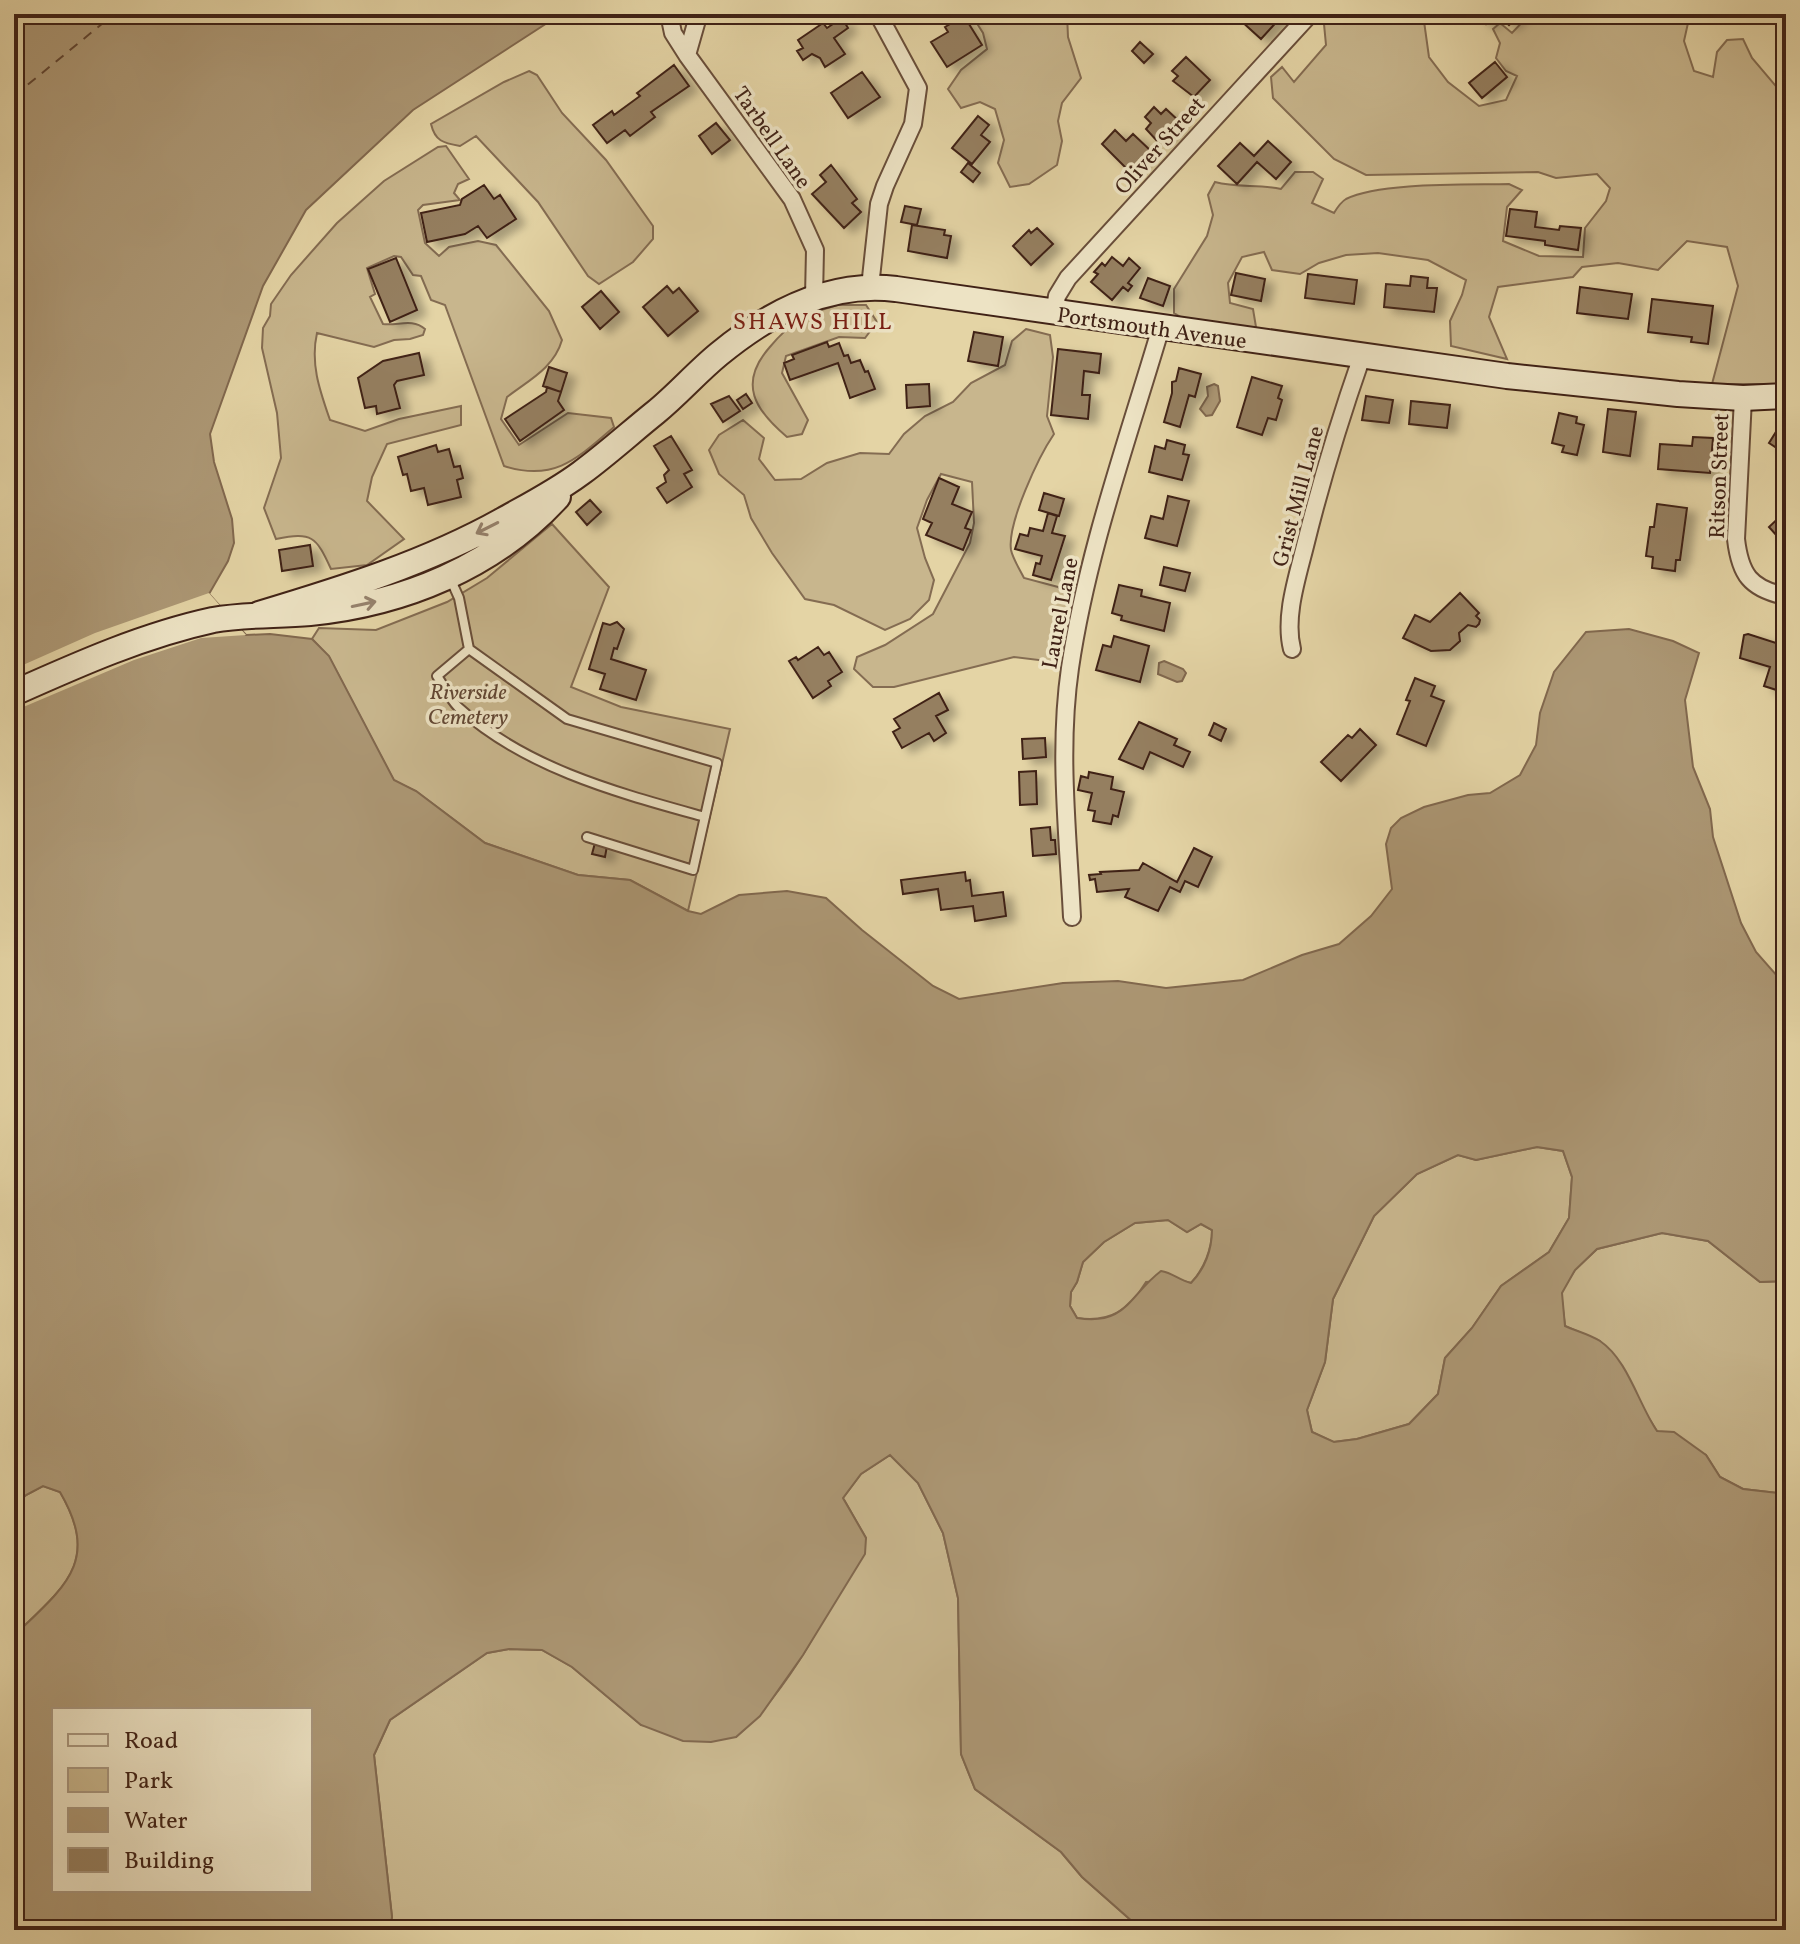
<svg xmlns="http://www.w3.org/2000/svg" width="1800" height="1944" font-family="Vollkorn,serif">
<defs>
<filter id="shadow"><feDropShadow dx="9" dy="5" stdDeviation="4" flood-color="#0004"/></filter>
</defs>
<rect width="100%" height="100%" fill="#e4d4a5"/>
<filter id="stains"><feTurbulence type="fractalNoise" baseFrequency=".0025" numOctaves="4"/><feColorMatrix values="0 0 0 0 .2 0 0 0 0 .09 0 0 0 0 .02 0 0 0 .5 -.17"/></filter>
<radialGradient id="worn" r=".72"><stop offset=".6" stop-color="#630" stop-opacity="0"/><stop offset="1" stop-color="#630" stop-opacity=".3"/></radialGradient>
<!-- green -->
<path fill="#c8b68d" stroke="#846c52" stroke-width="2" d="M971,14H1067L1068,37L1081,78L1062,103L1058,121L1062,141L1057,165L1029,184L1010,187L998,163L1004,140L995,109L980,102L961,108L948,89L961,70L987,49L983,33Z
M1331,14H1423L1429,57L1448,82L1479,106L1506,100L1517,76L1506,71L1496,58L1500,43L1493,29L1500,23L1512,33L1530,14H1690L1684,41L1694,71L1713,77L1717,52L1727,40L1743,39L1752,58L1786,98V384H1712L1738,286L1727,247L1687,241L1658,270L1618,263L1582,267L1573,277L1498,287L1489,317L1507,359L1451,346L1450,321L1462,295L1466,280L1428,260L1378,253L1346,255L1319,263L1300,274L1272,270L1264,252L1242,257L1228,283L1230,303L1253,309L1256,327C1231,339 1197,328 1174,313V289L1207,236L1213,215L1208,195L1215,182C1237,188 1259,184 1281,189L1295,172H1313L1323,179L1312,203L1334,213C1337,208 1341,202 1346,199C1380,182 1469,185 1509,184L1522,190L1507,207L1503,241L1539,256L1583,257L1585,228L1606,201L1610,188L1597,174L1556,178L1538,172L1366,175L1334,159L1273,98L1271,77L1282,67L1294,82L1326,45L1324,24Z
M529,71L537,75L562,113L606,160L653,226V239L633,262L599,284L588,276L538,202L476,136L460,146C443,143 435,141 431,124L504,82Z
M446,146L469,179L458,184L454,193L460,200L423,205L418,210L425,243L439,256L449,247L478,241L496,245L549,311L562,340C554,368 529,380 507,397L501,419L519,445L568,413L611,418L614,427C577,459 554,482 504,466L445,305L431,300L421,276L413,275L401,257L394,256L367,268L375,294L370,297L383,324C398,326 412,318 425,329L423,335L410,339L394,340L374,347L317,333C310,364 320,391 330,420L365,431L399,419L461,406V425L387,444L372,477L367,501L404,539L367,565L331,569C316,536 312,532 276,539L264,508L281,458L277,413L262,348L263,328L270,316L271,304L291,275L337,223L384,181L438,147Z
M837,305H866L877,322L865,338L839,337L786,356L782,373L808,420L802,434L787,437C755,410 738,384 769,348C778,337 789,326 802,318C812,312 826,309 837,305Z
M1026,329L1050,335L1053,357L1047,416L1054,434C1039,456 1007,523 1011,550C1013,559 1020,570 1024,578L1058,587L1077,604L1070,642L1063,663L1014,657L894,687H873L854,669L857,657L885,645L933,614L970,543L974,523L972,482L941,474L927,500L917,528L925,558L934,580L929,600L910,619L885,630L834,605L805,599L772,553L751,518L744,495L719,474L709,450L719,435L743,420L764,438L759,459L775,480L801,479L827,463L860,453L889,454L904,434L925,416L953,402L971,383L1005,365L1012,341Z
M552,524L609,587L571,687L621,707L730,729L688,911L630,880L578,875L485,843L416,791L394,781L329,657L312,639L319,628L376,630L447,602L487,578Z
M1537,1147L1563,1151L1572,1177L1569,1218L1549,1252L1501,1286L1472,1328L1445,1358L1438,1394L1409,1424L1357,1439L1333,1442L1312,1432L1307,1410L1325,1362L1333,1299L1374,1216L1417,1174L1458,1155L1476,1160Z
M1168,1220L1187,1232L1201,1224L1212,1230C1212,1249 1204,1269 1191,1283L1180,1280L1146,1282C1129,1310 1110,1323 1077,1318L1070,1306L1071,1292L1077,1282L1083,1262L1104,1242L1135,1223Z
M1662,1233L1708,1241L1760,1282L1786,1281V1494L1743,1489L1720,1477L1706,1455L1657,1431L1600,1341L1565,1326L1561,1292L1575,1270L1597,1249Z
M890,1455L918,1483L943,1533L958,1598L961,1754L975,1789L1061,1852L1082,1877L1142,1930H390L392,1917L374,1755L390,1720L487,1653L509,1649L542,1650L572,1667L641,1725L736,1737C796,1684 829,1607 866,1538L843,1498L861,1474Z
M43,1486L60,1492C99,1559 68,1584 20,1630L14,1631V1506L26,1495Z"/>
<!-- water -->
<path fill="#ac9774" stroke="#81684e" stroke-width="2" fill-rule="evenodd" d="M14,14H561L413,110L306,210L263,286L210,434L214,462L232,519L234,543L228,561L209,594L246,635L270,634L312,639L329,656L394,780L416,791L485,843L578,875L630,880L688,911L701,914L739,895L787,891L826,898L862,930L933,986L959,999L1063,983L1118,981L1166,988L1243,980L1302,955L1339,944L1371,916L1392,889L1386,844L1391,828L1401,818L1424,807L1468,795L1490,793L1520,775L1536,745L1540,713L1554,672L1586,632L1629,629L1673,641L1699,653L1685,700L1693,767L1710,809L1713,837L1741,923L1756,952L1786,986V1281L1760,1282L1708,1241L1662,1233L1597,1249L1575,1270L1562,1293L1565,1326C1576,1331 1589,1334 1600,1341C1628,1360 1638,1403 1657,1431L1674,1432L1706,1455L1720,1477L1743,1489L1786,1494V1930H1142L1082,1877L1061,1852L975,1789L961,1754L958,1598L943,1533L918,1483L890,1455L861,1474L843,1498L866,1538L865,1554L803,1655L760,1716L736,1737L711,1742L683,1741L641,1725L572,1667L542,1650L509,1649L487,1653L390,1720L374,1755L392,1917L390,1930H14V1631L20,1630C68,1584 99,1559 60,1492L43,1486L26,1495L14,1506ZM1537,1147L1563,1151L1572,1177L1569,1218L1549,1252L1501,1286L1472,1328L1445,1358L1438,1394L1409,1424L1357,1439L1334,1442L1312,1432L1307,1410L1325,1362L1333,1299L1374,1216L1417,1174L1458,1155L1476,1160ZM1168,1220L1187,1232L1201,1224L1212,1230C1212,1249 1205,1269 1191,1283C1179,1280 1173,1273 1161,1271C1129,1295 1127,1326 1077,1318L1070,1306L1071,1292L1077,1282L1083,1262L1104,1242L1135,1223ZM54,1710H310V1890H54Z
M1214,384L1218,386L1220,401L1212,415L1206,416L1200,409L1208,396L1207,387Z
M1164,661L1183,669L1186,673L1182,681L1177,682L1158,674L1159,663Z"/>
<!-- pier -->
<path fill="#e4d4a5" d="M209,593L246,635L201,638L134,660L14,711V669L95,633Z"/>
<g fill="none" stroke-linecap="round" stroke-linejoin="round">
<!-- ferry -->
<path stroke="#604532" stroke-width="2" stroke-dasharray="10 8" stroke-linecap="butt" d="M14,96L114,14"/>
</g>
<!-- building -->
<path fill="#957f60" stroke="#402216" stroke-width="2" filter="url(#shadow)" d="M1246,14H1280L1282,16L1261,39L1240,20Z
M1476,14H1497L1486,24Z
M1497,14H1520L1509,25Z
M964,16L982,45L947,67L931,42L948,32L945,27Z
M842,18L848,28L834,38L845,54L825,67L820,58L812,54L803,60L797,51L803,48L798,40L823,23L827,28Z
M1140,42L1153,54L1144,63L1132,51Z
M1186,57L1210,80L1194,97L1173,81L1178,76L1172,71Z
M1495,62L1507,77L1482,98L1469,83Z
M674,65L689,86L651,112L655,117L630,136L625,130L607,143L593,125L612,111L614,115L640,96L637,93Z
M862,72L880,97L848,118L831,93Z
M1154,107L1161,114L1166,109L1180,122L1159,143L1146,129L1151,123L1145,117Z
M978,116L989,125L981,135L990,142L972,164L952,148Z
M716,123L730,140L712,154L699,136Z
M1115,130L1126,141L1133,134L1151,151L1130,172L1102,144Z
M1268,141L1291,162L1276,179L1257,162L1237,184L1218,166L1240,143L1254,156Z
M968,163L980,173L973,182L961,172Z
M831,165L857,199L852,203L861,212L844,228L812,194L826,182L820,175Z
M484,185L494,199L500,195L516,219L487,238L478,226L465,234L427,242L421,213L460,205L462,199Z
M905,206L921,209L917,225L901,222Z
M1510,209L1537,212L1535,227L1559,230L1560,226L1581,228L1578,250L1545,245V241L1506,236Z
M912,225L945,230L944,235L951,236L947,258L908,251Z
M1037,228L1053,244L1031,265L1013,246L1029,230L1031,233Z
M1112,257L1123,266L1129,258L1140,268L1128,283L1132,286L1128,291L1123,287L1112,300L1091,282L1098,274L1094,272L1102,263L1105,266Z
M396,258L417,310L390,322L368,269Z
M1236,273L1265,279L1261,301L1231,295Z
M1308,274L1357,280L1354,304L1305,298Z
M1411,276L1428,278L1427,288H1437L1434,312L1384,307L1386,284L1410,286Z
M1148,278L1170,286L1163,306L1140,298Z
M667,286L673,293L679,288L698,311L668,336L643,307Z
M1580,287L1632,294L1628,319L1577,313Z
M601,291L619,312L600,329L582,307Z
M1652,299L1713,306L1708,344L1691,342L1692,337L1648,332Z
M974,332L1003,337L998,366L968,361Z
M827,342L829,347L839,343L844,356L848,355L851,363L860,360L865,372L868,371L875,389L850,398L838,363L790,380L784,363L794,359L792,355Z
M1058,349L1101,354L1099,373L1084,371L1082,395H1090L1088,419L1051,415Z
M419,353L424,375L397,381L394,385L400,408L377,414L376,406L365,408L358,378L383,361Z
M549,367L567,373L561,392L543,386Z
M1179,368L1201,374L1195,397L1189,395L1180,427L1164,422L1172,393V382L1176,381Z
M1252,377L1282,386L1278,398L1282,400L1276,420L1268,418L1262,435L1237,427Z
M929,384L930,406L907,408L906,385Z
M547,387L561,392L558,401L564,410L520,441L505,419L546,392Z
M746,394L752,403L743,409L737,400Z
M729,396L740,411L723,422L711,404Z
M1366,396L1393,400L1389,423L1362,420Z
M1411,401L1450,405L1447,428L1409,424Z
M1608,409L1636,412L1630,456L1603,452Z
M1559,413L1577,417L1576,423L1584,425L1577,455L1562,452L1564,446L1552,443Z
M1784,419L1786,420V454L1769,443Z
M671,436L692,470L684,474L692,487L667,503L657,488L666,482L664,475L669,470L654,446Z
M1693,437L1713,438L1710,473L1658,469L1660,444L1692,446Z
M1167,440L1185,445L1183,454L1189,455L1182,480L1149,472L1155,446L1165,449Z
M436,445L438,452L449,449L454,467L460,466L463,478L457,480L461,497L428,505L424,488L411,491L407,474L403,475L398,457Z
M939,478L959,487L952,504L972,512L965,528L971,530L963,550L926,535L932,523L923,519Z
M1044,493L1064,499L1059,516L1039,510Z
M1168,496L1189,501L1177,546L1145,538L1151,516L1163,519Z
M590,500L601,512L587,525L576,512Z
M1657,504L1687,508L1680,560H1676L1675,571L1652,568L1653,557L1646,556L1650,527H1654Z
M1786,511V546L1769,527Z
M1048,513L1057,516L1052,533L1065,536L1051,580L1033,575L1036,563L1040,564L1042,556L1015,549L1020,534L1028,536L1030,528L1043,531Z
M310,545L313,566L282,571L279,550Z
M1164,567L1190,573L1185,591L1160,585Z
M1119,585L1142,590L1141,596L1170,603L1164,631L1121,620L1122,616L1112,613Z
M1460,593L1479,613L1476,616L1480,620L1479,624L1476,627L1468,625L1459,633L1460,641L1450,650L1431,651L1403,638L1415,615L1430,622Z
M617,622L624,629L617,649L614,648L611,659L646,670L636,700L600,689L605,674L589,669L603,623L610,625Z
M1748,634L1779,644L1780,640L1786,642V693L1764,686L1770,667L1740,658L1744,635Z
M1114,636L1149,646L1140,682L1096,670L1103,645L1111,647Z
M818,647L824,655L829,652L842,672L828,681L831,686L813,698L789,661L796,657L798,660Z
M1415,678L1435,686L1431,696L1444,701L1426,746L1397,734L1410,701L1406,700Z
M939,693L948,710L936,716L946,733L934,741L929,733L902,748L893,732L900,728L894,719Z
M1139,722L1177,739L1174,745L1190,752L1183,767L1150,752L1143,769L1119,759Z
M1214,723L1226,729L1221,741L1209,735Z
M1360,729L1376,745L1341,781L1321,762L1348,735L1352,738Z
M1045,738L1046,757L1023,759L1022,739Z
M1036,771L1037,804L1020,805L1019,772Z
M1089,772L1113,777L1111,789L1124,792L1118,817L1113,815L1111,824L1093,821L1095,811L1088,810L1092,793L1078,790L1081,776L1088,778Z
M1786,820V839L1779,823Z
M1050,827L1051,840H1055L1056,854L1033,856L1031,829Z
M595,843L607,846L605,857L592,854Z
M1786,844V861L1781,863L1777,853L1782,850L1780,846Z
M1194,848L1212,857L1198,887L1185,881L1180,892L1170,887L1158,911L1125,897L1129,889L1097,892L1095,879L1090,880L1089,875L1101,874L1100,872L1139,870L1143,863L1177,882Z
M965,872L966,881L970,880L972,896L1003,892L1006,916L975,921L973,906L941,910L938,889L903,894L901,880Z"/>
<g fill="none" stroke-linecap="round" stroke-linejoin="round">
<defs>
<path id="service" d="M450,578L459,598L469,649L567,719L717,763L693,870L587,837
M469,649L437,676C444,686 450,699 458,707C526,769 619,793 705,817"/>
<path id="minor" d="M669,14L673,33L687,55L792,199L815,250L814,297
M687,55L697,20L696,14
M870,287L879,204L885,186L913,124L918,88L878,14
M1054,313L1057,296L1068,278L1310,14
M1743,398L1736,539C1740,574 1750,589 1786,596
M1292,649C1284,617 1297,578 1305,546C1321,481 1340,419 1362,356
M1072,917C1068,834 1058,751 1070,668C1087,552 1128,439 1161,327"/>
<path id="secondary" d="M259,614C342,589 426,563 503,520C528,506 557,491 581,473C607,454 631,432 656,412C678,394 697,372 719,354C770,312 829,281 896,289L1507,376L1678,394L1743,398L1786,396
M14,693C79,664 144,635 213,620C246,614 278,616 310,613C403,604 494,567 558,497"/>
</defs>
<!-- service casing -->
<use href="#service" stroke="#694e3a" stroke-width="12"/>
<!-- minor casing -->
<use href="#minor" stroke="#694e3a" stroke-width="20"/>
<!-- secondary casing -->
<use href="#secondary" stroke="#402216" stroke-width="28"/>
<!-- service -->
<use href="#service" stroke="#ede3c4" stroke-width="8"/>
<!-- minor -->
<use href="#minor" stroke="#ede3c4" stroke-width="16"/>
<!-- secondary -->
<use href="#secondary" stroke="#ede3c4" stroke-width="24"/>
</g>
<!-- one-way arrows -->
<defs><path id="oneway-shaft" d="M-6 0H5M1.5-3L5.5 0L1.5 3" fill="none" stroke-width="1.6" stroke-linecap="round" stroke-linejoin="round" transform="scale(2)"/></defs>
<g stroke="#96826d">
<use href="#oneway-shaft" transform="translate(487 528) rotate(153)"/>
<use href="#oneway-shaft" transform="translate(364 604) rotate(-12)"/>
</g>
<g text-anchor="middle" stroke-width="7" stroke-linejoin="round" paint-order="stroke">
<!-- street labels -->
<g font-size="22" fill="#402216" stroke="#ede3c4">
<text transform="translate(773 137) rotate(55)" y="8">Tarbell Lane</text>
<text transform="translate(1159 145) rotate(-48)" y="8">Oliver Street</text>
<text transform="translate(1152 327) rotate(8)" y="8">Portsmouth Avenue</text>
<text transform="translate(1718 476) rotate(-88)" y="8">Ritson Street</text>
<text transform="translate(1297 496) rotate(-75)" y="8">Grist Mill Lane</text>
<text transform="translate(1059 613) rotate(-79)" y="8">Laurel Lane</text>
</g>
<!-- park labels -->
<g font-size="22" font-style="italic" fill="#624734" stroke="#ede3c4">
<text x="468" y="699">Riverside<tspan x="468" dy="25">Cemetery</tspan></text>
</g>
<!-- neighbourhood labels -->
<g font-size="24" letter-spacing="2" fill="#7a1f14" stroke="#ede3c4">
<text x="813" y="329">SHAWS HILL</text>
</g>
</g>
<!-- margin -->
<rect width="1800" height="1944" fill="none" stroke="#e4d4a5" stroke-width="48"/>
<rect x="16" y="16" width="1768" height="1912" fill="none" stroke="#402216" stroke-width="4"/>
<rect x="24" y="24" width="1752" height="1896" fill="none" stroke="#402216" stroke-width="2"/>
<!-- legend -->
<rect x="52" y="1708" width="260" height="184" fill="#ede3c4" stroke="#a8967e" stroke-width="2"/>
<rect x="68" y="1734" width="40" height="12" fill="#ede3c4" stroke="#a8967e" stroke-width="2"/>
<text x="124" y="1748" font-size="24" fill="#402216">Road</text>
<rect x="68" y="1768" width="40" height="24" fill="#c8b68d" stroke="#a8967e" stroke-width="2"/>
<text x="124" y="1788" font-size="24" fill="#402216">Park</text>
<rect x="68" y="1808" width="40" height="24" fill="#ac9774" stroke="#a8967e" stroke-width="2"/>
<text x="124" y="1828" font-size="24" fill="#402216">Water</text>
<rect x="68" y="1848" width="40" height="24" fill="#957f60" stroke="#a8967e" stroke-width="2"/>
<text x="124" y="1868" font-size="24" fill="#402216">Building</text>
<rect width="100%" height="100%" filter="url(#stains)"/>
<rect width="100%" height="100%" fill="url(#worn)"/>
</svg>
